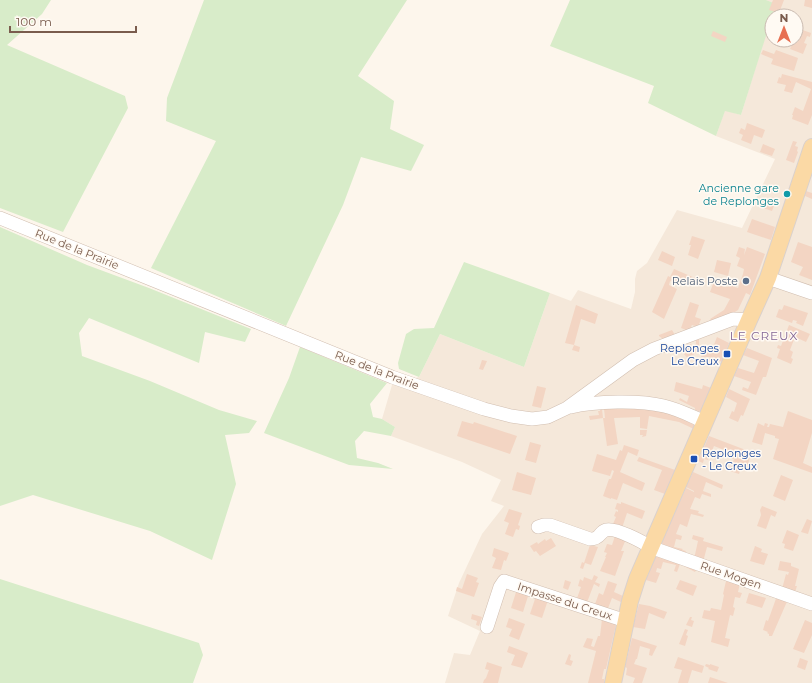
<svg xmlns="http://www.w3.org/2000/svg" width="812" height="683" font-family="Montserrat,sans-serif">
<rect width="100%" height="100%" fill="#fdf6ec"/>
<!-- residential -->
<path fill="#f5e8da" fill-rule="evenodd" d="M766,0H812V683H445L454,653L470,655L480,631L448,616L459,583L482,534L504,506L491,501L501,480L462,462L391,436L395,427L382,419L392,385L419,377L440,334L524,367L550,293L571,301L578,290L631,309L635,292V279L637,271L647,263L677,210L742,228L775,159L716,136L725,110L741,115L775,4ZM772,16H796V40H772Z"/>
<!-- green -->
<path fill="#d8ecc9" d="M0,0H51L42,14L7,45L125,96L128,108L63,232L0,208Z
M204,0H407L358,76L394,101L390,129L424,145L411,171L361,157L343,205L286,326L151,268L216,141L166,121L167,98Z
M570,0H766L776,4L741,115L725,111L716,136L648,103L654,86L550,46Z
M0,227L87,265L149,288L251,329L245,342L205,332L199,363L89,318L79,333L82,356L150,381L219,410L257,421L249,433L225,435L236,484L212,560L150,531L33,495L0,506Z
M464,262L550,293L524,367L440,334L419,377L399,369L398,363L406,334L414,329L434,328Z
M300,347L387,383L370,404L373,417L382,419L395,427L391,436L364,431L355,441L357,458L378,463L393,469L349,465L264,433L289,378Z
M0,579L199,643L203,655L193,683H0Z"/>
<!-- building -->
<path fill="#f3d5c3" d="M773,0H784L779,13L769,10Z
M805,0H812V8L804,6Z
M797,28L811,33L810,37L807,36L804,43L807,44L803,54L790,49L794,40H796Z
M713,31L727,37L725,42L711,36Z
M763,50L774,54L776,50L798,58L794,71L771,64L773,59L761,54Z
M782,74L812,82V115L808,125L792,119L793,115H792L795,107L803,111L811,89L796,82L792,93L784,91L786,85L777,83L779,77L781,78Z
M747,123L765,130L762,138L754,135L751,144L741,140L743,135L739,133L741,128L745,130Z
M793,141L797,142L795,146L798,147L797,151L798,152L794,163L786,160Z
M763,144L775,149L772,156L760,152Z
M806,191L812,193V199L805,196Z
M762,199L775,203L772,211L763,208L765,202L761,201Z
M752,219L775,227L771,240L747,232Z
M692,236L705,240L698,259L688,255L691,245H689Z
M798,242L812,247V280L799,275L803,267L791,262Z
M739,247L745,249L744,255L747,247L765,254L750,295L746,293L738,310L727,317L712,322L710,319L724,310L730,299L710,292L713,284L728,287L729,284L735,285V287L738,288L743,274L744,269L737,266L740,258L736,256Z
M662,251L675,257L672,266L658,260Z
M717,260L731,263L728,276L714,272Z
M674,269L695,278L692,286L678,280L676,283L670,281L669,285L677,289L664,319L652,312L668,276L670,277Z
M690,302L699,305L695,317L701,319L698,327L692,325L689,331L681,328Z
M576,305L598,314L595,324L581,319L574,345L580,347L579,352L572,350L574,345L565,343Z
M784,305L808,313L803,326L796,323L797,321L793,320L792,323L776,317L779,309L782,310Z
M789,325L810,334L806,342L795,337L790,350L793,352L791,358L793,359L791,364L777,358L780,349L777,348L778,345L781,346Z
M672,330L675,335L663,339L659,336V335Z
M717,337L729,343L722,362L709,357H701L703,350L711,352Z
M699,339V350L688,359L680,349L688,344L689,345L691,344L692,346L696,344V340Z
M747,348L772,358L766,377H763L756,395L742,390L743,387L748,389L751,382L734,376L738,368L754,373L759,361L743,355Z
M482,360L487,361L483,370L479,369Z
M676,382L702,389L703,385L711,388L701,412L695,410V408L679,400L680,398L687,402L689,396L674,391Z
M537,386L546,388L541,408L532,406Z
M729,389L750,399L743,416L741,415L738,422L729,418L732,411L734,412L737,403L726,397Z
M649,407L697,422L694,429L679,422L649,416L647,429L640,428V417L614,418L618,444L607,446L603,418H605L604,409Z
M600,409H602L603,418L590,420L589,416L599,415L598,411H600Z
M788,411L812,420V433L803,463L812,467V473L773,459L779,439L775,438V436L765,433L762,445L752,442L758,423L764,426L765,423L768,424L767,427H769L770,424L783,427Z
M462,421L473,424L474,422L517,436L510,454L457,436Z
M640,430H647L646,436L642,437L643,435H640Z
M709,436L751,452L748,465L743,463L739,474L730,471L734,459L730,458L732,453L714,446L708,460L704,459L703,463L698,461Z
M530,442L541,445L536,463L525,460Z
M624,445L639,450L637,456L628,452L620,472L645,483L642,491L623,483L617,500L611,498V499L603,496L609,479H611L614,471L612,470L610,476L592,471L597,454L616,460L620,450L622,451Z
M639,457L675,470L665,494L654,490L662,470L637,461Z
M517,472L536,478L531,495L512,490Z
M693,472L723,485L722,489L706,482L703,491L711,494V497L702,494L700,499L695,497L690,509L699,511L698,513L704,515L703,517L691,514L687,527L680,524L676,534L682,536L681,540L676,539L674,547L683,549L682,550L686,551L684,556L659,548L686,488L694,492V491L686,487Z
M781,475L793,480L785,501L773,496Z
M621,502L645,511L642,519L627,513L622,528L613,524L616,517L614,516L616,511L618,512V510L615,509L617,503L621,504Z
M762,506L777,512L775,517L771,515L766,529L757,526L761,515L760,510Z
M509,509L522,513L518,525L520,526L519,530L516,529L513,537L505,534L509,523L504,521Z
M807,519L812,521L808,534L801,532Z
M787,530L799,535L793,551L784,548L785,544L782,543Z
M693,535L704,538L703,541L723,547L722,551L707,547L703,562L694,559L698,541L692,539Z
M615,536L626,539L621,551H624L615,576L600,571L606,557H605L607,553L604,552L607,544L612,545Z
M551,538L556,546L540,556L536,551L534,552L530,546L537,542L538,544L545,539L546,541Z
M590,545L598,547L591,565L585,563L583,569L580,568L582,562L584,563Z
M755,546L762,549L761,552L768,554L764,565L750,561Z
M494,548L509,553L506,561L504,560L501,570L492,568L496,558L492,556Z
M657,553L698,566L695,572L680,564L677,572L674,571L676,565L663,562L661,569L657,568L656,572L660,573L656,583L646,580Z
M780,561L791,563V566L799,569L795,586H797L795,592L782,589L786,574L788,575L789,572L778,570Z
M467,574L478,578L476,582L479,583L474,597L456,591L457,587L462,589Z
M594,575L598,577L595,582L600,584L599,587L594,584L586,605L576,601L581,587L578,586L580,579L583,581L584,577L592,580Z
M565,580L571,582L568,590L563,588Z
M680,580L697,586L693,596L676,589Z
M608,581L617,584L614,592L623,596L621,602L612,598L607,611L594,607L599,593L603,595Z
M726,581L730,582V581L740,583L738,592L742,593L740,598L735,597L733,607L735,608L733,616L730,615L725,638L730,639L728,647L711,642L715,621L702,618L704,610L710,611L711,608L721,610L724,595L723,594Z
M517,589L529,593L523,612L511,608Z
M749,593L766,598L762,608L746,603Z
M778,593L789,597L772,636H769V634L767,633L768,632L763,630L766,620L768,621Z
M536,596L548,600L542,618L530,614Z
M639,604L650,606L667,612L664,619L649,613L645,629L633,627Z
M472,614L482,617L479,626L476,625L477,621L471,619Z
M690,617H692L691,620L694,621L692,627L686,625Z
M509,618L525,624L519,640L509,636L512,629L506,627Z
M602,619L617,620L606,669H604L602,679H604V683H588L596,651L583,647L587,638L593,639L591,646L594,647L598,636H600Z
M805,620L812,623V635L804,653L793,649Z
M685,629L688,630L686,635L688,636L685,646L679,644Z
M632,638L657,646L652,656L649,655L650,649L640,646L637,659H636L634,664L647,668L642,683H633L635,678L626,675L627,668L625,667Z
M509,646L528,653L522,668L511,665L515,655L507,652Z
M569,654L571,655L570,660L573,661L571,666L565,664Z
M678,657L704,666L702,673L692,670L688,683H678L682,670L674,668Z
M800,658L808,661L805,670L797,667Z
M487,662L502,667L498,683H483L484,680L486,678L489,670L485,669Z
M706,664L710,665V664L719,667L717,672L708,669L709,668L705,666Z
M710,677L728,683H708Z"/>
<g fill="none" stroke-linecap="round" stroke-linejoin="round">
<defs>
<path id="minor" d="M0,218L392,377L484,409L511,416L532,419L548,417L567,408L633,360L654,349L733,319L749,320
M768,278L812,293
M571,407C595,401 640,400 664,406C678,409 691,416 705,422
M538,527L544,525H550L590,539C601,539 599,532 606,530C615,527 643,542 650,547L812,604
M487,627L500,587L504,581L626,621"/>
<path id="major" d="M613,683L630,601L637,579L749,320L768,278L812,147"/>
</defs>
<!-- minor casing -->
<use href="#minor" stroke="#d1beb0" stroke-width="14"/>
<!-- major casing -->
<use href="#major" stroke="#dad1cd" stroke-width="18"/>
<!-- minor -->
<use href="#minor" stroke="#fff" stroke-width="13"/>
<!-- major -->
<use href="#major" stroke="#fbd9a5" stroke-width="16"/>
</g>
<!-- markers -->
<circle fill="#0f9aa8" stroke="#fffaf3" stroke-width="1.5" cx="787" cy="194" r="4"/>
<circle fill="#5c6f8a" stroke="#fffaf3" stroke-width="1.5" cx="746" cy="281" r="4"/>
<g fill="#1a4fb4" stroke="#fffaf3" stroke-width="1.5">
<rect x="723" y="350" width="8" height="8" rx="2"/>
<rect x="690" y="455" width="8" height="8" rx="2"/>
</g>
<g text-anchor="middle" stroke-width="3" stroke-linejoin="round" paint-order="stroke">
<!-- culture labels -->
<g font-size="11" fill="#0d838f" stroke="#fffaf3" text-anchor="end">
<text x="779" y="192">Ancienne gare<tspan x="779" dy="13">de Replonges</tspan></text>
</g>
<!-- street labels -->
<g font-size="11" fill="#7a5c4d" stroke="#fffaf3">
<text transform="translate(77 249) rotate(22)" y="4">Rue de la Prairie</text>
<text transform="translate(377 370) rotate(21)" y="4">Rue de la Prairie</text>
<text transform="translate(731 575) rotate(19)" y="4">Rue Mogen</text>
<text transform="translate(565 601) rotate(18)" y="4">Impasse du Creux</text>
</g>
<!-- service labels -->
<g font-size="11" fill="#4e5e75" stroke="#fffaf3" text-anchor="end">
<text x="738" y="285">Relais Poste</text>
</g>
<!-- transit labels -->
<g font-size="11" fill="#164399" stroke="#fffaf3" text-anchor="end">
<text x="719" y="352">Replonges<tspan x="719" dy="13">Le Creux</tspan></text>
<text x="702" y="457" text-anchor="start">Replonges<tspan x="702" dy="13">- Le Creux</tspan></text>
</g>
<!-- neighbourhood labels -->
<g font-size="12" letter-spacing="1" fill="#846695" stroke="#fffaf3">
<text x="764" y="340">LE CREUX</text>
</g>
</g>
<!-- north arrow -->
<g transform="translate(784 28)"><circle r="19" fill="#fffaf3" stroke="#cabbb1"/>
<path d="M0-3L7 15L0 10L-7 15Z" fill="#e76f51"/>
<text y="-6" font-size="11" font-weight="bold" text-anchor="middle" fill="#7a5c4d">N</text>
</g>
<!-- scale -->
<path d="M10 26v6h126v-6" fill="none" stroke="#7a5c4d" stroke-width="2"/>
<text x="16" y="26" font-size="12" fill="#7a5c4d" stroke="#fffaf3" stroke-width="3" paint-order="stroke">100 m</text>
</svg>
